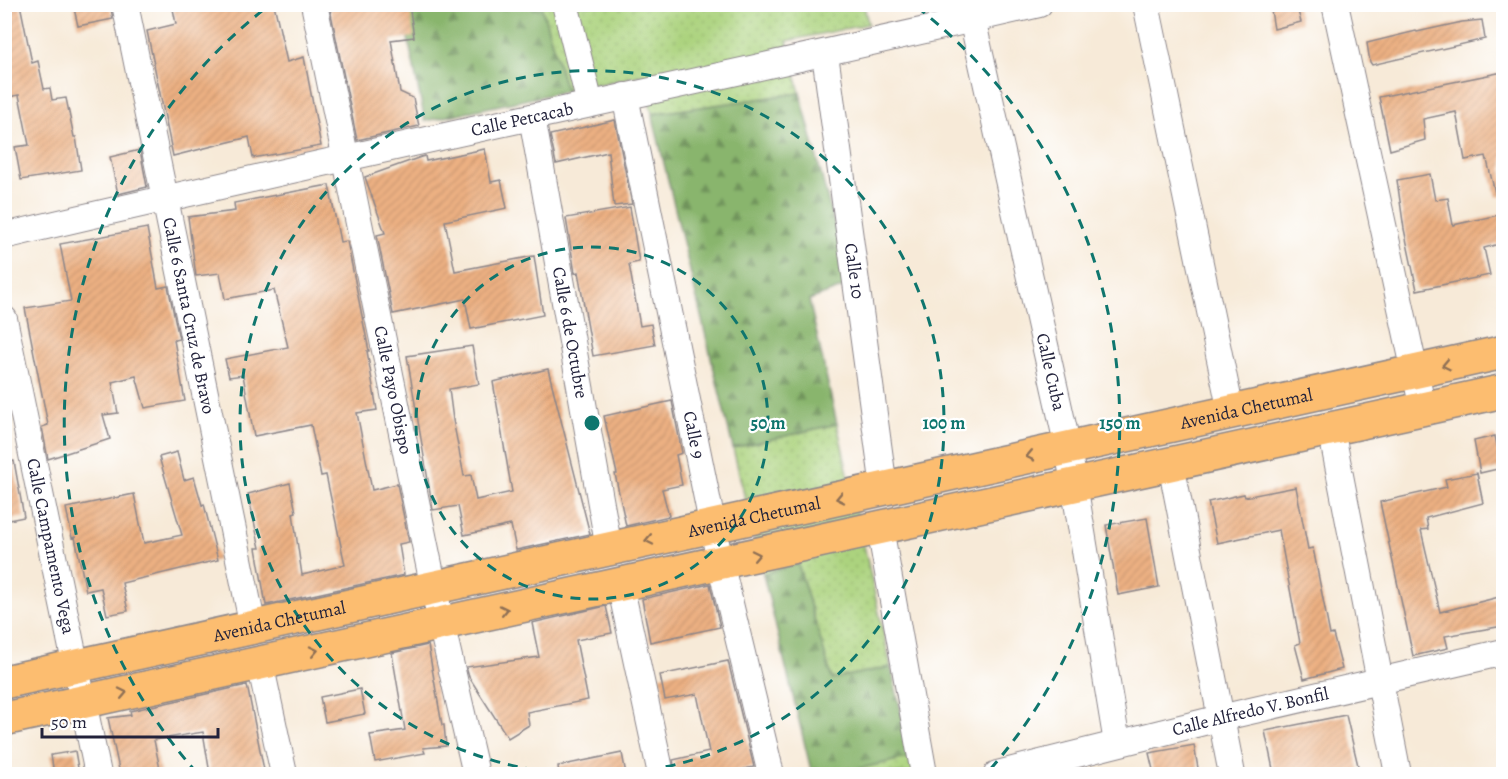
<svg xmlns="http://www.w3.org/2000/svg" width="1508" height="779" font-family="Alegreya,serif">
<defs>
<pattern id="grass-dots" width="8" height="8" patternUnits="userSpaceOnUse" patternTransform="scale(1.5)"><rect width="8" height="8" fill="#acd37e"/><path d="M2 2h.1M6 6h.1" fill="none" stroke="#94b56e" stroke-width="1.8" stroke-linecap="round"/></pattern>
<pattern id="forest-firs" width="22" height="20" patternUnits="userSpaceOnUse" patternTransform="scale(1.5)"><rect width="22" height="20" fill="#89b56d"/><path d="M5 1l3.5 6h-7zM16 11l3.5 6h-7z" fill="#70935b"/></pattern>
<pattern id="building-hatch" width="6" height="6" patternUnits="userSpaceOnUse" patternTransform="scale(1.5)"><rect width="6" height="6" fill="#ecb082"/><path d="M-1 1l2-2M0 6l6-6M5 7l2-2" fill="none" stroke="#ca9771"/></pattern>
</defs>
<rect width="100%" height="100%" fill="#fff"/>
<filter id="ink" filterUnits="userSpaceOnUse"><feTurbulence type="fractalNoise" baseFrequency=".0167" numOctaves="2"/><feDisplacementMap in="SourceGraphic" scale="12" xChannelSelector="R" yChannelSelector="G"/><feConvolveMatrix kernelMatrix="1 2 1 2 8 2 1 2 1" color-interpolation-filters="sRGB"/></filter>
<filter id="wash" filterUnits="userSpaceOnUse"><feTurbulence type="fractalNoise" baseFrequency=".008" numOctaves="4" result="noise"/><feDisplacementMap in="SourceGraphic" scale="24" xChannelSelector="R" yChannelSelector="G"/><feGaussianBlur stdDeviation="1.35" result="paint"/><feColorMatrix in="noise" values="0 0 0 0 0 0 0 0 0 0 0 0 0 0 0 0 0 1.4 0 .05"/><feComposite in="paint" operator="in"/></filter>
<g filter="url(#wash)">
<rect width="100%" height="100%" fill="#f7ead8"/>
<!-- grass -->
<path fill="url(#grass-dots)" stroke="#677a5c" stroke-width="1.5" d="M541,5H864L868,24L787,41L800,93L652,114L643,75L566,91Z
M837,424L891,667L832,679L798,564L763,574L733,448Z
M911,757L915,774H835Z"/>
<!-- forest -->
<path fill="url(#forest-firs)" stroke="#566c54" stroke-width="1.5" d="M401,5H541L566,91L425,121Z
M800,93L850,285L809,300L837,424L733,448L652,114Z
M798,564L832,679L891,667L911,757L835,774H812L763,574Z"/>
<g id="blocks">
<!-- building -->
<path fill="url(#building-hatch)" d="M4,4H20L32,63L38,61L44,89L50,88L52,100L66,98L74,137H76L81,170L21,180L15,147L29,145L19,95L4,98Z
M73,4H110L113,19L78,26Z
M172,4H274L287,62L304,57L321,146L253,158L249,137L173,156L147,31L176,24Z
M329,4H409L414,37L391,40L400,92L413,98L419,126L357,140Z
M1270,4H1296L1301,22L1274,29Z
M1482,20L1485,39L1372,65L1370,62L1367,43L1416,31L1417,32L1462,22Z
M1503,72V196L1496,197L1486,156L1465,160L1456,112L1423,119L1425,140L1390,150L1379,97Z
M615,120L632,204L614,206L608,152L556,164L550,135Z
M485,149L491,182L501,180L507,208L445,221L455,271L534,256L543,315L471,329L465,299L393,314L377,235L385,233L365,177L421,157L425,156L426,161Z
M140,150L147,187L118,194L110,157Z
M1430,174L1435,200L1448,198L1453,225L1503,214V243L1484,248L1490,275L1417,290L1404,229L1397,180Z
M329,185L340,242L347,241L369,351H367L377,410L357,413L372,490L397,484L409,542L399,544L404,575L266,605L256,548H260L248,494L290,483L296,512L293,513L302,575L345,565L326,475L321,476L311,425L254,436L243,375L229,377L225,359L288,347L274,290L225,299L220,273L196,276L188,217L235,211L234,203Z
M630,207L639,262L629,264L640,326L651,324L655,345L593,356L578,272L575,273L566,218Z
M147,228L158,288L168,286L179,339L174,340L185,401L145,408L136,376L112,382L118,413L103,415L110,439L48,459L42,427L48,425L25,308L71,301L60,244Z
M472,346L479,384L449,389L453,420L464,476L471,475L476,500L512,492L493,382L548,369L590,534L516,550L511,525L464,535L458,506L433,510L407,356Z
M672,401L682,453L676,455L682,485L662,489L669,516L626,526L615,474H617L604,416Z
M1495,436L1502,468L1480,473L1474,441Z
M177,452L184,480L194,477L202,505L204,504L218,560L122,583L128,611L107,615L101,588L86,591L75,537L72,538L66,508L134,494L144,543L182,535L159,457Z
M14,461L24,517L4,521V462Z
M1477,473L1483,503L1426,518L1428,529L1421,530L1440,612L1503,596V626L1445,636L1448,648L1413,656L1380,502L1447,487L1445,479Z
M1296,487L1308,549L1313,548L1330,635L1333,634L1342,669L1304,679L1295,645L1300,643L1279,530L1217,543L1208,502L1244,494L1245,497Z
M1147,518L1159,587L1118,595L1106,525Z
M710,584L720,627L650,642L642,599Z
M606,606L612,633L576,640L588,700L527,712L529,725L508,738L469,677L466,667L539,657L532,623Z
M428,645L442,725H444L446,746L423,748L425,753L375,762L370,735L405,730L392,653Z
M728,661L754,767L721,774H676L673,760L709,752L697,694L665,700L660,675Z
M247,685L264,770L242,774H210L203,732L154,740L161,774H120L108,718L131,715L130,711Z
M360,689L365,714L325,722L320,697Z
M1346,715L1360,774H1274L1265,731Z
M1194,745L1199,774H1154L1149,753Z
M75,751L78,768L64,774H54L51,755Z
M622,753L626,774H559L558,766Z"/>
</g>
</g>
<g filter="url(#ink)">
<use href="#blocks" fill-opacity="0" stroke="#8c868a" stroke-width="1.5"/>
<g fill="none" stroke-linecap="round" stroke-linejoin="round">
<defs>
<g id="minor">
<path id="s1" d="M125,4L253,627"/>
<path id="s2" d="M314,4L441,623L476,774"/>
<path d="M565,4L590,104"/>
<path d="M1146,4L1231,412"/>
<path d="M1335,4L1423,409"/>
<path id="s3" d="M969,5L1068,448L1117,743"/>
<path id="s4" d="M825,54L884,488"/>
<path id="s5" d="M625,96L720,562L771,774"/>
<path id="s6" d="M532,117L609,549"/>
<path id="s7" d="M4,236C348,154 695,84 1039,4"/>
<path id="s8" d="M4,319L98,774"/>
<path d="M1331,429L1398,774"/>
<path d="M1171,464L1232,774"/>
<path d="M880,528L924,774"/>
<path d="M620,584L661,774"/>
<path d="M260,663L284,774"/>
<path id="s9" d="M997,774L1220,718L1504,652"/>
</g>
<g id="major">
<path id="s10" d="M4,682L1504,352"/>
<path d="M4,719L1504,391"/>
</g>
</defs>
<!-- minor casing -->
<use href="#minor" stroke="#8c868a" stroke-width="28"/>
<!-- major casing -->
<use href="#major" stroke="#8c868a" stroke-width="36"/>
<!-- minor -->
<use href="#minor" stroke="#fff" stroke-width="26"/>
<!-- major -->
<use href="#major" stroke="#fcbd6f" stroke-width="33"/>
</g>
<!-- one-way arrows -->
<defs><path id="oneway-chevron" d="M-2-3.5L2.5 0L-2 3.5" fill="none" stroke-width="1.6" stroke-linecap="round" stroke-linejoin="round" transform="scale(1.5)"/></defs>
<g stroke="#8f7055">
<use href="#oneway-chevron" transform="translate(1446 365) rotate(168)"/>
<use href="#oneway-chevron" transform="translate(1030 456) rotate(168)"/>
<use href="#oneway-chevron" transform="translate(840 498) rotate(168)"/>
<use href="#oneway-chevron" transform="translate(649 540) rotate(168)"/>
<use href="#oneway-chevron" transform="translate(756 555) rotate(-12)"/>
<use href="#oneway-chevron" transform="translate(504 610) rotate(-12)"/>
<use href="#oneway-chevron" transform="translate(314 651) rotate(-12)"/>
<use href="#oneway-chevron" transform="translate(123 693) rotate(-12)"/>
</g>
</g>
<!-- distance rings -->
<g fill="none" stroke="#0f766e" stroke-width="3" stroke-dasharray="10 8">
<circle cx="592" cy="423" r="176"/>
<path d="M571 774A352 352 0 1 1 613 774"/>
<path d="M197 773A528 528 0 0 1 267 7M917 7A528 528 0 0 1 987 773"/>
</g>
<g text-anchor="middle" stroke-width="4.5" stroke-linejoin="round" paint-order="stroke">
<!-- street labels -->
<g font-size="18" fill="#22223b" stroke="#fff">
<text dy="6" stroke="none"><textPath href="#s7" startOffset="531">Calle Petcacab</textPath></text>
<text dy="6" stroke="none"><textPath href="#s4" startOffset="219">Calle 10</textPath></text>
<text dy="6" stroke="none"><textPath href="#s1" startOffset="318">Calle 6 Santa Cruz de Bravo</textPath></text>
<text dy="6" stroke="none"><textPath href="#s6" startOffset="219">Calle 6 de Octubre</textPath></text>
<text dy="6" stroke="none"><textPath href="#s3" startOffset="376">Calle Cuba</textPath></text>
<text dy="6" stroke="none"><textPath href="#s2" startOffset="394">Calle Payo Obispo</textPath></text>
<text dy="6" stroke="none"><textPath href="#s10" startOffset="1272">Avenida Chetumal</textPath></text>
<text dy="6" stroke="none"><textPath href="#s5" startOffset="346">Calle 9</textPath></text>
<text dy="6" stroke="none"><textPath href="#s10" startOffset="768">Avenida Chetumal</textPath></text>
<text dy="6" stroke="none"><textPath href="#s8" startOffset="232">Calle Campamento Vega</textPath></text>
<text dy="6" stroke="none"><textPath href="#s10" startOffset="282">Avenida Chetumal</textPath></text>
<text dy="6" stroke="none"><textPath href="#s9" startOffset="261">Calle Alfredo V. Bonfil</textPath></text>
</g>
</g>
<circle cx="592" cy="423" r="9" fill="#0f766e" stroke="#fff" stroke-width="3"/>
<g font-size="18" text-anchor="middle" font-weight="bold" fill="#0f766e" stroke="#fff" stroke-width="4.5" stroke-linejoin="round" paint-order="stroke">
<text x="768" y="429">50 m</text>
<text x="944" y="429">100 m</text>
<text x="1120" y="429">150 m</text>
</g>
<!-- margin -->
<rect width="1508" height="779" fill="none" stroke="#fff" stroke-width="24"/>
<!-- scale -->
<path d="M42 728v9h176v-9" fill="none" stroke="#22223b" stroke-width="3"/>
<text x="51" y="728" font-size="18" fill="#22223b" stroke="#ffffff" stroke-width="4.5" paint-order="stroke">50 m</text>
</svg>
